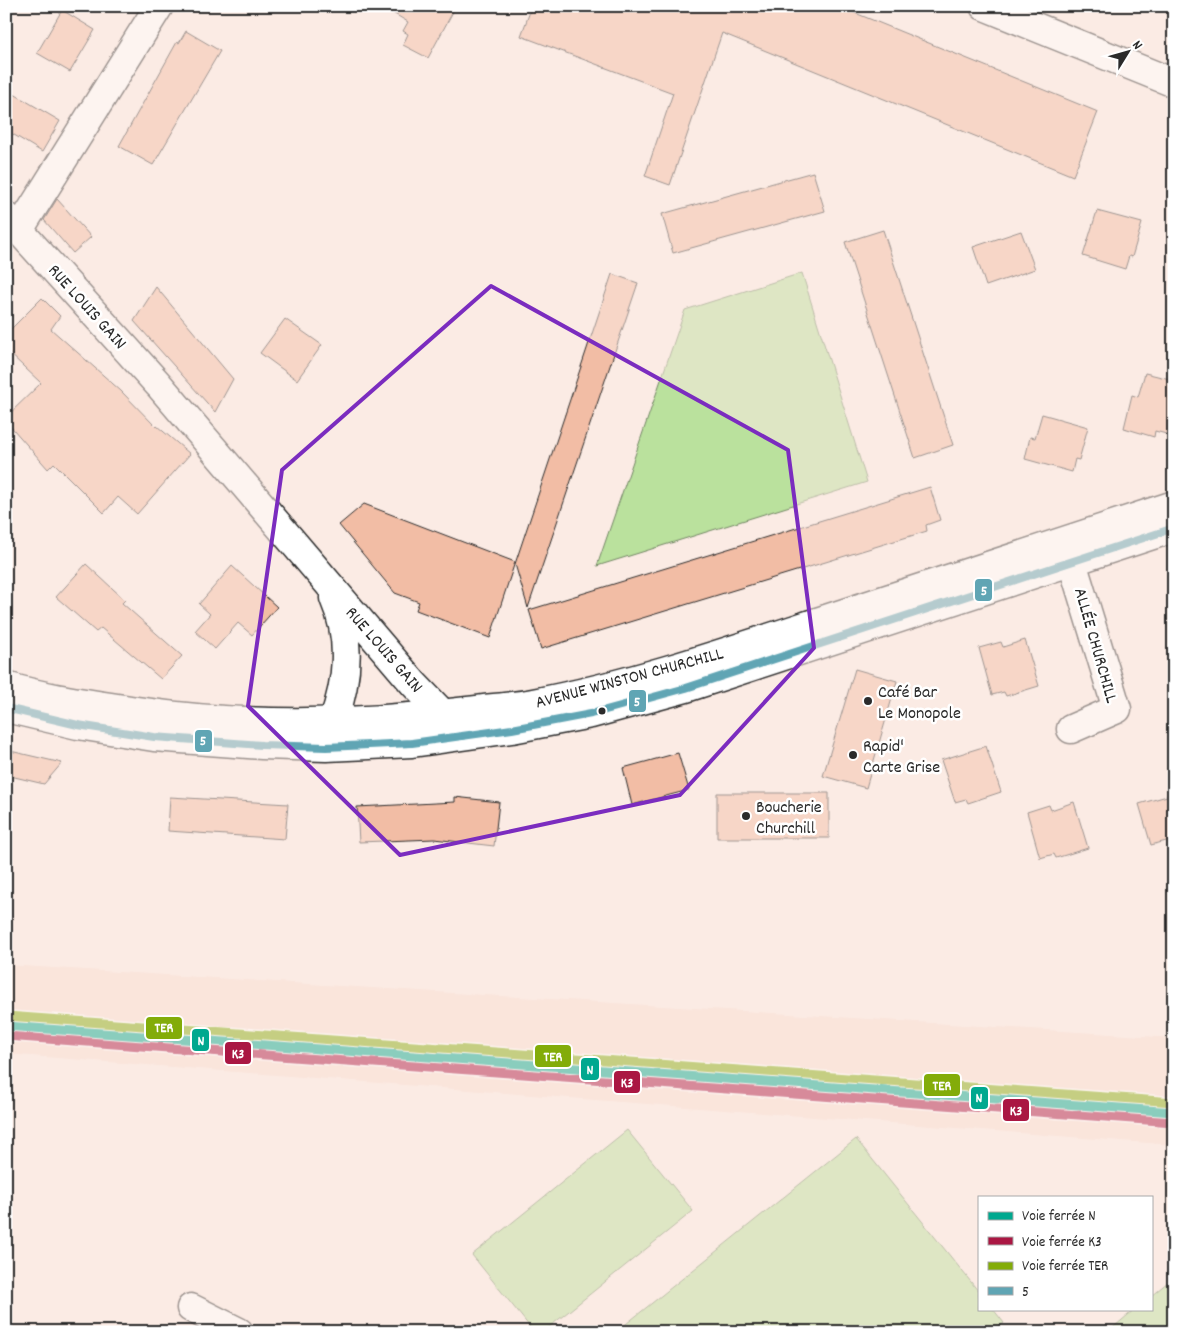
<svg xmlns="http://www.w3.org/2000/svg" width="1180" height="1338" font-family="Dekko,sans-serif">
<rect width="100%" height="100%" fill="#fbebe4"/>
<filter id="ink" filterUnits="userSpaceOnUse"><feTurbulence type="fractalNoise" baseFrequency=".02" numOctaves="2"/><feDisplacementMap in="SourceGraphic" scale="10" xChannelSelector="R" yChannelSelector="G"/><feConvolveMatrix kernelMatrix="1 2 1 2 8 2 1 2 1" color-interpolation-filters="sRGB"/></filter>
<g filter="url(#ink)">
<!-- built -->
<path fill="#f8ddd1" d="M6,965L1174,1038V1145L6,1054Z"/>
<!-- green -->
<path fill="#bae19d" stroke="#728664" d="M802,273L867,482L597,566L685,310Z
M627,1130L693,1211L543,1332H534L472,1255Z
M856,1139L979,1292V1309H993L1004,1323L993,1332H616Z
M1174,1277V1332H1108L1135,1309H1151V1296Z"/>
<!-- building -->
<path fill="#f2bda5" stroke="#2b2b2b" d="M381,6H456L428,58L403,45L408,34L403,31L408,22Z
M532,6H655L668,11L658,6H838L1098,112L1073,176L722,33L670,185L645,176L673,93L521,36Z
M62,10L95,30L70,72L37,53Z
M186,31L220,51L153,165L119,146L177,42L179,43Z
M14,94L60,121L42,152L6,130V108Z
M813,172L825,211L673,253L662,214Z
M57,199L91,237L73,253L44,220Z
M1097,211L1142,223L1132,257L1129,256L1125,269L1083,256Z
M883,230L953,445L915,458L845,242Z
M1021,231L1035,269L986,286L973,247Z
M612,274L638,283L528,608L515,564Z
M156,287L233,379L215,412L134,321Z
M42,298L60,316L51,329L121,391L156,427L157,426L190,454L137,514L118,497L104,513L54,463L48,469L6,421V417L41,383L6,350V334Z
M285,319L322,345L297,380L260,353Z
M1145,373L1174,380V436L1155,431L1154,437L1124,428L1132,395L1138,397Z
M1042,414L1088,427L1079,460L1075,459L1072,472L1025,459L1030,437L1035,438Z
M930,487L940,520L926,525L927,531L541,649L529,610Z
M364,504L515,562L490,638L416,610L419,602L395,593L339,525Z
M86,564L125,600L122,603L182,656L161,679L101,628L96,632L56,597Z
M232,566L277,607L252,635L238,623L215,649L195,631L210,614L199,604Z
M1025,640L1039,686L1006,696L1004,692L992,695L979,648L1001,642L1003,647Z
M855,669L897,681L866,788L823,776Z
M986,746L1001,792L968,803L966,799L955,802L941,760Z
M6,750L62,763L44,784L6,775Z
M678,753L689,790L632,805L623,768Z
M717,793H829V838H717Z
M1174,794V839L1151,845L1139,804Z
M170,797L288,804L285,839L168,831Z
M455,797L499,802L494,846L434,839L359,842L357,807L455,802Z
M1074,802L1088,848L1056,858L1054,854L1040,858L1027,812L1049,805L1051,810Z"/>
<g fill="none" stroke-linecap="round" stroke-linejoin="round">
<defs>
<path id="minor" d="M6,216L159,385L414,684L443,714
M19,230L159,6
M333,722C348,680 352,639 334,598
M1071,729L1117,709L1072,562
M191,1308L239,1332"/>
<path id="secondary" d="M984,6L1174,83"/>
<path id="primary" d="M6,686C49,699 93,704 137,711C247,727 357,725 468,711C489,708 512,707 533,703C634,684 732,650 829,618C944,581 1059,543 1174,505
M6,708L78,725L154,737L262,745L326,747L412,743L512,729L591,714L686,688L1174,528"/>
</defs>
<!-- minor casing -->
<use href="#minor" stroke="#2b2b2b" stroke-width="31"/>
<!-- secondary casing -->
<use href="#secondary" stroke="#2b2b2b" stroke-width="31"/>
<!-- primary casing -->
<use href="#primary" stroke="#2b2b2b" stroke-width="31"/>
<!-- minor -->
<use href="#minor" stroke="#fff" stroke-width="28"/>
<!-- secondary -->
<use href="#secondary" stroke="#fff" stroke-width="28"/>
<!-- primary -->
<use href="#primary" stroke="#fff" stroke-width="28"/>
<defs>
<path id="bus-1" d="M6,708L78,725L154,737L262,745L326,747L412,743L512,729L591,714L686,688L1174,528"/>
</defs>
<!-- bus-1 casing -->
<use href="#bus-1" stroke="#fff" stroke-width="11"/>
<!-- bus-1 -->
<use href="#bus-1" stroke="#60a5b4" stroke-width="8"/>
<defs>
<path id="rail-1" d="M6,1026L1174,1112"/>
<path id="rail-2" d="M6,1036L1173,1122"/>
<path id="rail-3" d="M7,1016L1174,1102"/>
</defs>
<!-- rail-1 casing -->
<use href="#rail-1" stroke="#fff" stroke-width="12"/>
<!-- rail-2 casing -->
<use href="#rail-2" stroke="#fff" stroke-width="12"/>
<!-- rail-3 casing -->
<use href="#rail-3" stroke="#fff" stroke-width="12"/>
<!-- rail-1 -->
<use href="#rail-1" stroke="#00a88f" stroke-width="9"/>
<!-- rail-2 -->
<use href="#rail-2" stroke="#aa1743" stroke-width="9"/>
<!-- rail-3 -->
<use href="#rail-3" stroke="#83ac09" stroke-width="9"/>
</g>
</g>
<!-- marked area -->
<path d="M0 0H1180V1338H0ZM491,286L788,450L814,648L680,795L400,855L248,706L282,470Z" fill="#fbebe4" fill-opacity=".55" fill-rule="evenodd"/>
<path fill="none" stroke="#7b2cbf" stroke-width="4" stroke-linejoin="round" d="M491,286L788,450L814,648L680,795L400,855L248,706L282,470Z"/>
<!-- markers -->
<g fill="#2b2b2b" stroke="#fff" stroke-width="2">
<circle cx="868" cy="701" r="5"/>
<circle cx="602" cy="711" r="4.5"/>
<circle cx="853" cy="755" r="5"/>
<circle cx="746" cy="816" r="5"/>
</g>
<g text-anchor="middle" stroke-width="5" stroke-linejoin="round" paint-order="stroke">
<!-- street labels -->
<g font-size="18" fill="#2b2b2b" stroke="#fff">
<text transform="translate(88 306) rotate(48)" y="6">RUE LOUIS GAIN</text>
<text transform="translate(1097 645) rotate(74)" y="6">ALLÉE CHURCHILL</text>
<text transform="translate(385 649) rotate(49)" y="6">RUE LOUIS GAIN</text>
<text transform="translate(629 677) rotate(-15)" y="6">AVENUE WINSTON CHURCHILL</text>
</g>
<!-- poi labels -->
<g font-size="18" fill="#2b2b2b" stroke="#fff" text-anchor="start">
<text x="878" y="697">Café Bar<tspan x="878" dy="21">Le Monopole</tspan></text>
<text x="863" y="751">Rapid'<tspan x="863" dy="21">Carte Grise</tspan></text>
<text x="756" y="812">Boucherie<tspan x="756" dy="21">Churchill</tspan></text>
</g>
</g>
<g stroke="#fff" stroke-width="2">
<rect x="974" y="578" width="19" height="24" rx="5" fill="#60a5b4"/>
<rect x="628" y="689" width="19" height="24" rx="5" fill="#60a5b4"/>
<rect x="194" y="729" width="19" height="24" rx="5" fill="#60a5b4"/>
<rect x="145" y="1016" width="38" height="24" rx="5" fill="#83ac09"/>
<rect x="191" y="1028" width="19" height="24" rx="5" fill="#00a88f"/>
<rect x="224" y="1041" width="28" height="24" rx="5" fill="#aa1743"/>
<rect x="534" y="1044" width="38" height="24" rx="5" fill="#83ac09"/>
<rect x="580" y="1057" width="20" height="24" rx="5" fill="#00a88f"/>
<rect x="613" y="1070" width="28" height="24" rx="5" fill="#aa1743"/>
<rect x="923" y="1073" width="38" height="24" rx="5" fill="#83ac09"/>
<rect x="970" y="1086" width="19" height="24" rx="5" fill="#00a88f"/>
<rect x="1002" y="1098" width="28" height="24" rx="5" fill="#aa1743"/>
</g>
<g font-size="14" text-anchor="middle" font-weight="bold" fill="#fff">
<text x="984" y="595">5</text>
<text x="637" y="706">5</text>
<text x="203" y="745">5</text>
<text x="164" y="1032">TER</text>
<text x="201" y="1045">N</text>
<text x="238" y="1058">K3</text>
<text x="553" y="1061">TER</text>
<text x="590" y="1074">N</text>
<text x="627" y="1087">K3</text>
<text x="942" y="1090">TER</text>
<text x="979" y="1102">N</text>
<text x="1016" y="1115">K3</text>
</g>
<!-- margin -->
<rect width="1180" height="1338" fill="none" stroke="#fff" stroke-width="25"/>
<rect x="12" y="12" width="1155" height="1313" fill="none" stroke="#2b2b2b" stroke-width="2" filter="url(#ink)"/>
<!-- legend -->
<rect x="978" y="1196" width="175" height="115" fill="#ffffff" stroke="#aaaaaa"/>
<rect x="988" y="1212" width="25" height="8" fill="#00a88f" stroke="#aaaaaa"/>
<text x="1022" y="1220" font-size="15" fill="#2b2b2b">Voie ferrée N</text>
<rect x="988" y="1237" width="25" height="8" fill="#aa1743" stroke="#aaaaaa"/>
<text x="1022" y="1246" font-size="15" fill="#2b2b2b">Voie ferrée K3</text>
<rect x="988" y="1262" width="25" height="8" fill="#83ac09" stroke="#aaaaaa"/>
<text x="1022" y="1270" font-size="15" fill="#2b2b2b">Voie ferrée TER</text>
<rect x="988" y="1287" width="25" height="8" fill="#60a5b4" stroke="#aaaaaa"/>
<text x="1022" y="1296" font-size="15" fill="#2b2b2b">5</text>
<!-- north arrow -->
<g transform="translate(1128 52) rotate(53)" stroke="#ffffff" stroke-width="4" paint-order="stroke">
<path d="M0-4L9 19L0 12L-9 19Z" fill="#2b2b2b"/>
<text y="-8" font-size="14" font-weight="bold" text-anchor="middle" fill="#2b2b2b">N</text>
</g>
</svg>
